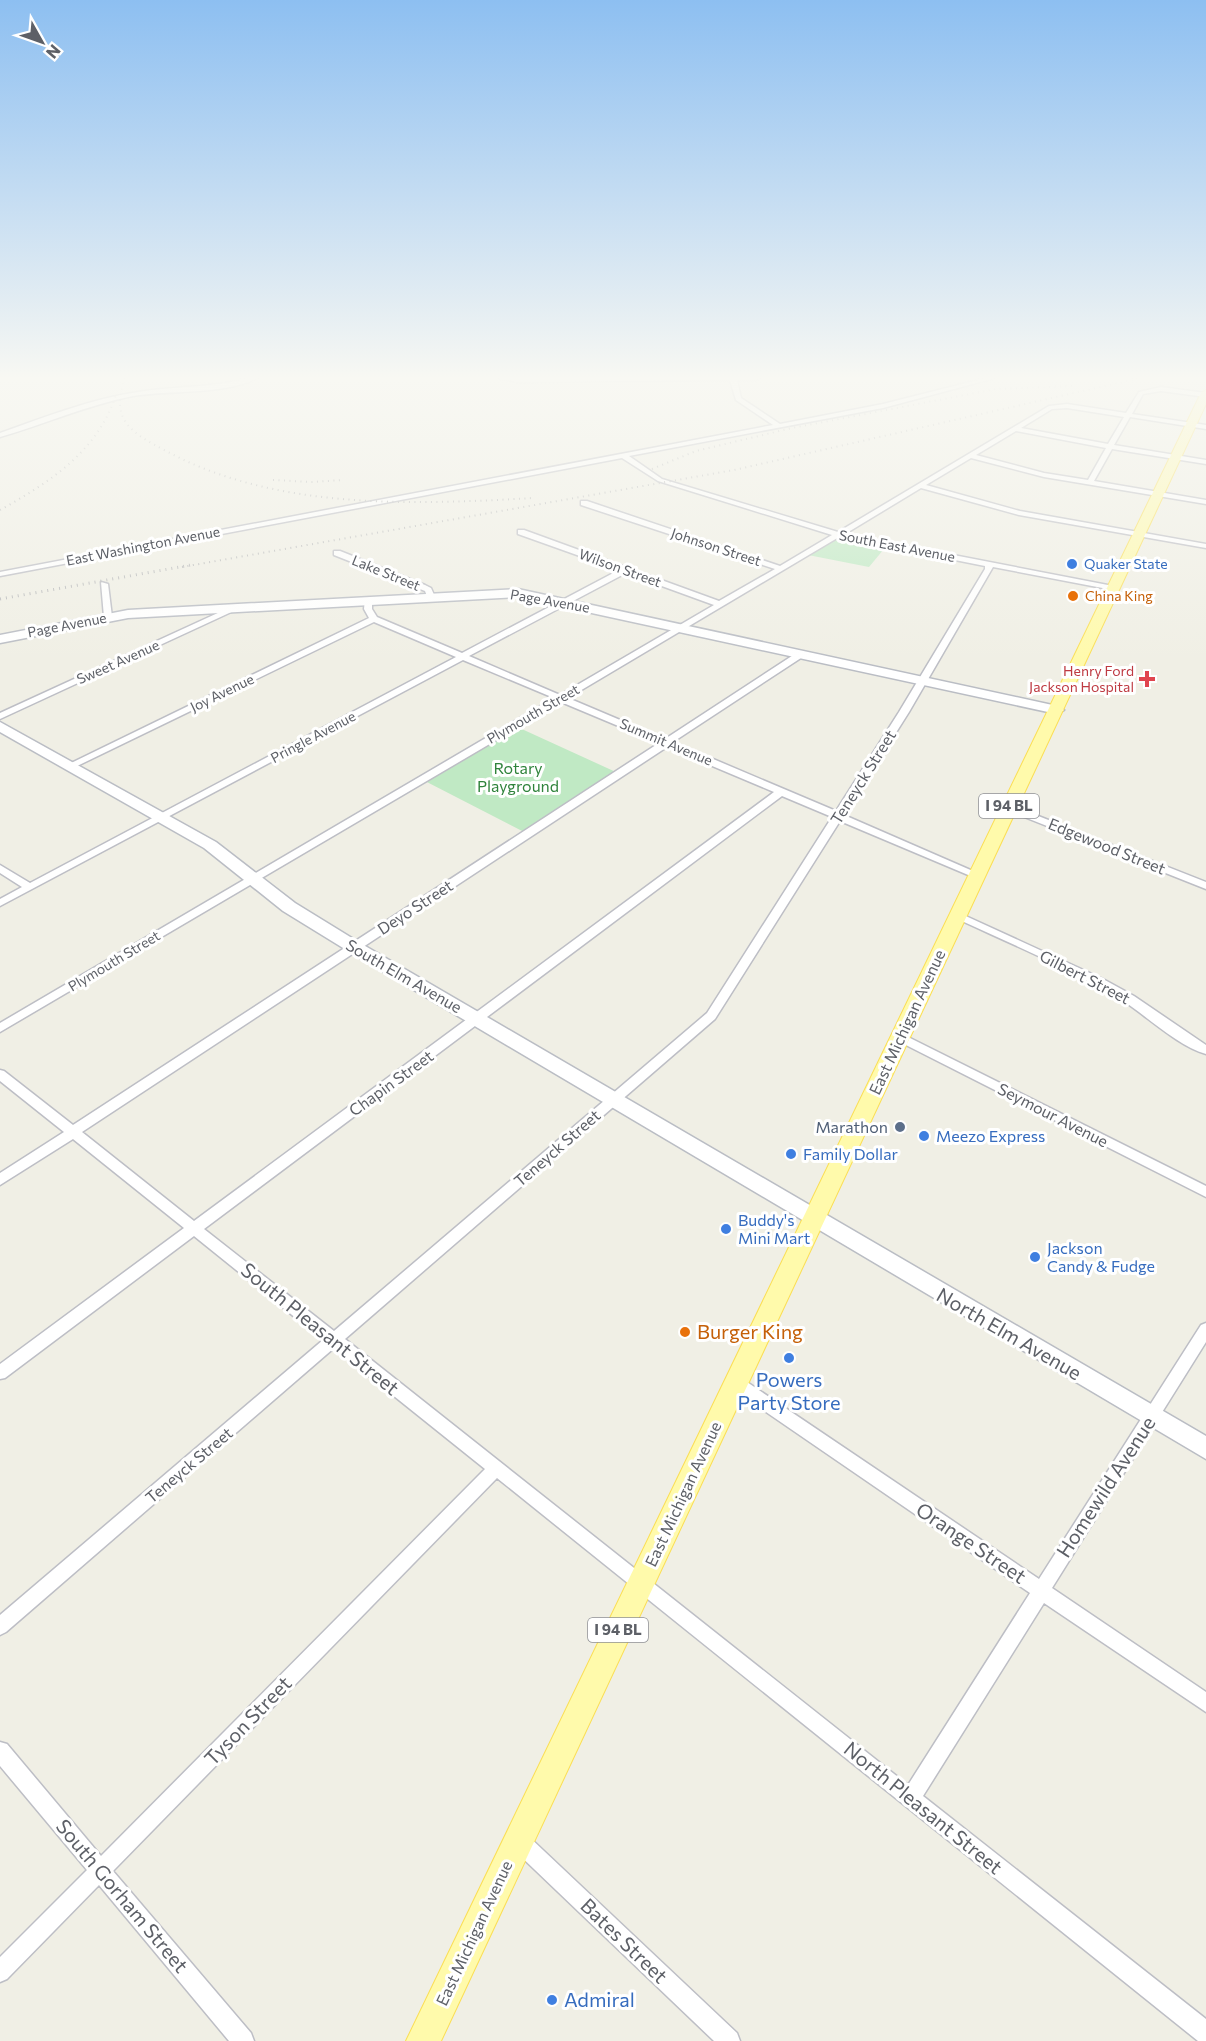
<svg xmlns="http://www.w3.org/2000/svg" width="1206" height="2041" font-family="Commissioner,sans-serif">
<rect width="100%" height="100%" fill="#f0efe5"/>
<!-- green -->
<path fill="#c0e9c4" d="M836,539L884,549L869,567L808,555Z
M513,725L618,773L526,833L421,779Z"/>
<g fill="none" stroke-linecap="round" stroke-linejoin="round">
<defs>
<path id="street" d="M249,378H257C227,395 169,390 133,396C87,405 45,424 0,437V433C45,417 91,399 138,392C175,386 213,388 249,378Z
M498,378H759L756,380H737L741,398L780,424L883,404L986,378H995L883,408L629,456L662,479L838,532L1049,406L1067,404L1126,413L1139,392L1161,387L1206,393V397L1161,391L1143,394L1132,414L1206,425V429L1130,417L1114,445L1206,460V464L1112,449L1094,481L1206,500V504L1044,477L971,458L926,485L1020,511L1206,544V548L1019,515L921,488L845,534L1113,586L1117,588L1113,590L993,567L909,712L844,815L982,875L981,877H973L840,821L715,1019L345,1339L908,1785L1030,1593L731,1388L728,1383L731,1378L736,1376L741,1378L1039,1579L1201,1325L1206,1323V1342L1052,1588L1206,1692V1712L1044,1603L923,1796L1206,2019V2041H1198L497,1478L113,1871L251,2033L254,2041H229L99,1885L7,1979L0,1982V1957L87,1870L0,1766V1742L7,1744L101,1856L485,1469L334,1348L6,1632L0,1635V1615L323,1340L194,1236L5,1378L0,1379V1364L184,1228L73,1139L0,1185V1173L64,1132L0,1081V1070L4,1071L73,1125L659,743L561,702L0,1032V1023L554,698L463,660L0,906V899L22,887L0,873V865L30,883L456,657L374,622L73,768H67L65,766L369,618L364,609L365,598L372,600V609L377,617L462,653L619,570L518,534V530H524L719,601L775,569L581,505V501H587L780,566L832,535L658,481L622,458L0,576V572L773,425L736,400L730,380L517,382ZM1067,408L1124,417L1108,444L1021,428L1052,409ZM1016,431L1106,448L1088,480L1044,473L976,455ZM839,537L985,566V569L899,712L836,811L673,742L804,656V652H798L665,739L568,698ZM626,573L714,605L560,695L469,656ZM667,747L774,792L194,1221L82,1132ZM782,796L832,817L707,1013L334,1331L204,1229Z
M334,551H340L425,585L431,588L435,597L428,599L425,591L334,555Z
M101,582L108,584L112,617L108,619L104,617Z
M233,606L240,608L0,719V713Z
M1008,804L1206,882V889L1004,809V805Z
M957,912L1103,979L1134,996L1206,1045V1054C1176,1046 1142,1011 1114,995C1062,965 1007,942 953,917L951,915Z
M900,1033L1206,1186V1197L896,1040L894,1037L896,1034Z
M519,1831L526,1834L737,2033L740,2041H714L512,1848L509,1841L512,1834Z"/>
<path id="secondary" d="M518,589L1057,706L1064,710L1057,714L518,597L128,618L0,643V635L128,610Z
M0,722L216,842L295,903L360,943L1206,1436V1459L348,951L283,911L204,848L0,732Z"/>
<path id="primary" d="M1206,390V404L441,2041H406L1201,393Z"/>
</defs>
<!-- street casing -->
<use href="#street" stroke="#bdbec5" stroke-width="3"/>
<!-- secondary casing -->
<use href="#secondary" stroke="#babdc4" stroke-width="3"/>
<!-- primary casing -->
<use href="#primary" stroke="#fbde53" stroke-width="2"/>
<!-- street -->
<use href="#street" fill="#fff" fill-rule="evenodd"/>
<!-- secondary -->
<use href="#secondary" fill="#fff" fill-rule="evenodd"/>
<!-- primary -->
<use href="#primary" fill="#fffaab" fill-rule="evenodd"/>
<!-- rail-far1 -->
<path stroke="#b8b9ba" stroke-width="2" stroke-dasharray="1 4.5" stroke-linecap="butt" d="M125,378C110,420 130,432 166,451C276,510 411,505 533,498
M652,469L696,451L792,428L996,389L1074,386
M273,480L312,482L343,480
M0,510C50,482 97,452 116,395
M182,567L734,470L1140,378"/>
<!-- rail -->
<path stroke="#b8b9ba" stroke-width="3" stroke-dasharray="1 5" stroke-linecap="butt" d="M0,599L191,565"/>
</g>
<!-- sky -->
<linearGradient id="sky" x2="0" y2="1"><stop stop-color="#8dbff1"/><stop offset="0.57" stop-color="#f8f8f3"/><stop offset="1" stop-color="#f8f8f3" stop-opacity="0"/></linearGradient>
<rect width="1206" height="663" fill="url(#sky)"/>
<!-- markers -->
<g fill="#3f7fe0" stroke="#fff" stroke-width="2">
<circle cx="1072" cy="564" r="6"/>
<circle cx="924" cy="1136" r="6"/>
<circle cx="791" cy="1154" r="6"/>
<circle cx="726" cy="1229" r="6"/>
<circle cx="1035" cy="1257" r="6"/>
<circle cx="789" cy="1358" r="6"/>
<circle cx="552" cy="2000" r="6"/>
</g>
<g fill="#e8710a" stroke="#fff" stroke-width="2">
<circle cx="1073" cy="596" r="6"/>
<circle cx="685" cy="1332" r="6"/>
</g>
<path fill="#e0444e" stroke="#fff" stroke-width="2" d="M1144 670h6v6h6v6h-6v6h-6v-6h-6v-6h6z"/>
<circle fill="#5c6f8a" stroke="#fff" stroke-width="2" cx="900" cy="1127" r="6"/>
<g text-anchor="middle" stroke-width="6" stroke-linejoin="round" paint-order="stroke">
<!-- far-street labels -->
<g font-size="14" fill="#5d6067" stroke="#fff">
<text transform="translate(143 546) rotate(-11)" y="5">East Washington Avenue</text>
<text transform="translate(897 546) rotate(11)" y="5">South East Avenue</text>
<text transform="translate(716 547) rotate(18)" y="5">Johnson Street</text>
<text transform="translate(620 568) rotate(20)" y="5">Wilson Street</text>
<text transform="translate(386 573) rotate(22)" y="5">Lake Street</text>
<text transform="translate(550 601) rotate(10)" y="5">Page Avenue</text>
<text transform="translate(67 625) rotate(-11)" y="5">Page Avenue</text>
<text transform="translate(118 662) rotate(-24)" y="5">Sweet Avenue</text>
<text transform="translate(222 693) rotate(-26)" y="5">Joy Avenue</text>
<text transform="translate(533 714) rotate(-30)" y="5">Plymouth Street</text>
<text transform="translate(313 737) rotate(-28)" y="5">Pringle Avenue</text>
<text transform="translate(666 742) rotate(23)" y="5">Summit Avenue</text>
<text transform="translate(114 961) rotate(-31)" y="5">Plymouth Street</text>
</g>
<!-- far-shop labels -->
<g font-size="14" fill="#366cbe" stroke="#fff" text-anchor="start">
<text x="1084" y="569">Quaker State</text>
</g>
<!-- far-food labels -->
<g font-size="14" fill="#c56008" stroke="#fff" text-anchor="start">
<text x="1085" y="601">China King</text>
</g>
<!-- far-health labels -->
<g font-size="14" fill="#be3a42" stroke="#fff" text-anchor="end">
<text x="1134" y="676">Henry Ford<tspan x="1134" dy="16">Jackson Hospital</tspan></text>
</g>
<!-- shield labels -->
<g fill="#fff" stroke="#8e9095" stroke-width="1.5">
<rect x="979" y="794" width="60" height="24" rx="4.5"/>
<rect x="588" y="1618" width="60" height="24" rx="4.5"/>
</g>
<g font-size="15" font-weight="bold" fill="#5d6067">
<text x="1009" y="811">I 94 BL</text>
<text x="618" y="1635">I 94 BL</text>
</g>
<!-- park labels -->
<g font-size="16" fill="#2f833b" stroke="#fff">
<text x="518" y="774">Rotary<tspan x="518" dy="18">Playground</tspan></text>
</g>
<!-- street labels -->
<g font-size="16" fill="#5d6067" stroke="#fff">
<text transform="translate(863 777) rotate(-58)" y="6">Teneyck Street</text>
<text transform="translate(1107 846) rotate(22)" y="6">Edgewood Street</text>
<text transform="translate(415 907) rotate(-33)" y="6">Deyo Street</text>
<text transform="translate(404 976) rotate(30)" y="6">South Elm Avenue</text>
<text transform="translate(1085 977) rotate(27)" y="6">Gilbert Street</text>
<text transform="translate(907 1022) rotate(-65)" y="6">East Michigan Avenue</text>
<text transform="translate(391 1083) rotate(-36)" y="6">Chapin Street</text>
<text transform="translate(1053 1115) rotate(27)" y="6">Seymour Avenue</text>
<text transform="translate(557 1148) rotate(-41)" y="6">Teneyck Street</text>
<text transform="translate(189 1465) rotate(-40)" y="6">Teneyck Street</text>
<text transform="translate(683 1494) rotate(-65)" y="6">East Michigan Avenue</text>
<text transform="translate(474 1933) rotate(-65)" y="6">East Michigan Avenue</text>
</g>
<!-- service labels -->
<g font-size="16" fill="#4e5e75" stroke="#fff" text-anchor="end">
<text x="888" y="1133">Marathon</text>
</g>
<!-- shop labels -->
<g font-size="16" fill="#366cbe" stroke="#fff" text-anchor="start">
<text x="936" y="1142">Meezo Express</text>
<text x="803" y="1160">Family Dollar</text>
<text x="738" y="1226">Buddy's<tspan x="738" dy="18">Mini Mart</tspan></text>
<text x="1047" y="1254">Jackson<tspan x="1047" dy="18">Candy &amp; Fudge</tspan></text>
</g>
<!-- near-street labels -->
<g font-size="20" fill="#5d6067" stroke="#fff">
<text transform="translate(320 1329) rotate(39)" y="7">South Pleasant Street</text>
<text transform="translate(1009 1334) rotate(30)" y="7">North Elm Avenue</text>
<text transform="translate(1106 1487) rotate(-57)" y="7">Homewild Avenue</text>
<text transform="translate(971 1543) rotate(34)" y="7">Orange Street</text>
<text transform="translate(248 1721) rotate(-46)" y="7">Tyson Street</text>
<text transform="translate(923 1808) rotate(39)" y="7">North Pleasant Street</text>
<text transform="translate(122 1896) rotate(50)" y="7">South Gorham Street</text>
<text transform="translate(624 1941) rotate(44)" y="7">Bates Street</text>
</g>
<!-- near-food labels -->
<g font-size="20" fill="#c56008" stroke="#fff" text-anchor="start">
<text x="697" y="1339">Burger King</text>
</g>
<!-- near-shop labels -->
<g font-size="20" fill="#366cbe" stroke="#fff">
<text x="789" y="1387">Powers<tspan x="789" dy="23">Party Store</tspan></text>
<text x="564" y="2007" text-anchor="start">Admiral</text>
</g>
</g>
<!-- north arrow -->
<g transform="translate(42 42) rotate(130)" stroke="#ffffff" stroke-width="4.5" paint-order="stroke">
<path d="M0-4.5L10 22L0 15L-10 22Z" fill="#5d6067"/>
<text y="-9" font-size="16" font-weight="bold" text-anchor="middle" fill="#5d6067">N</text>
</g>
</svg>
